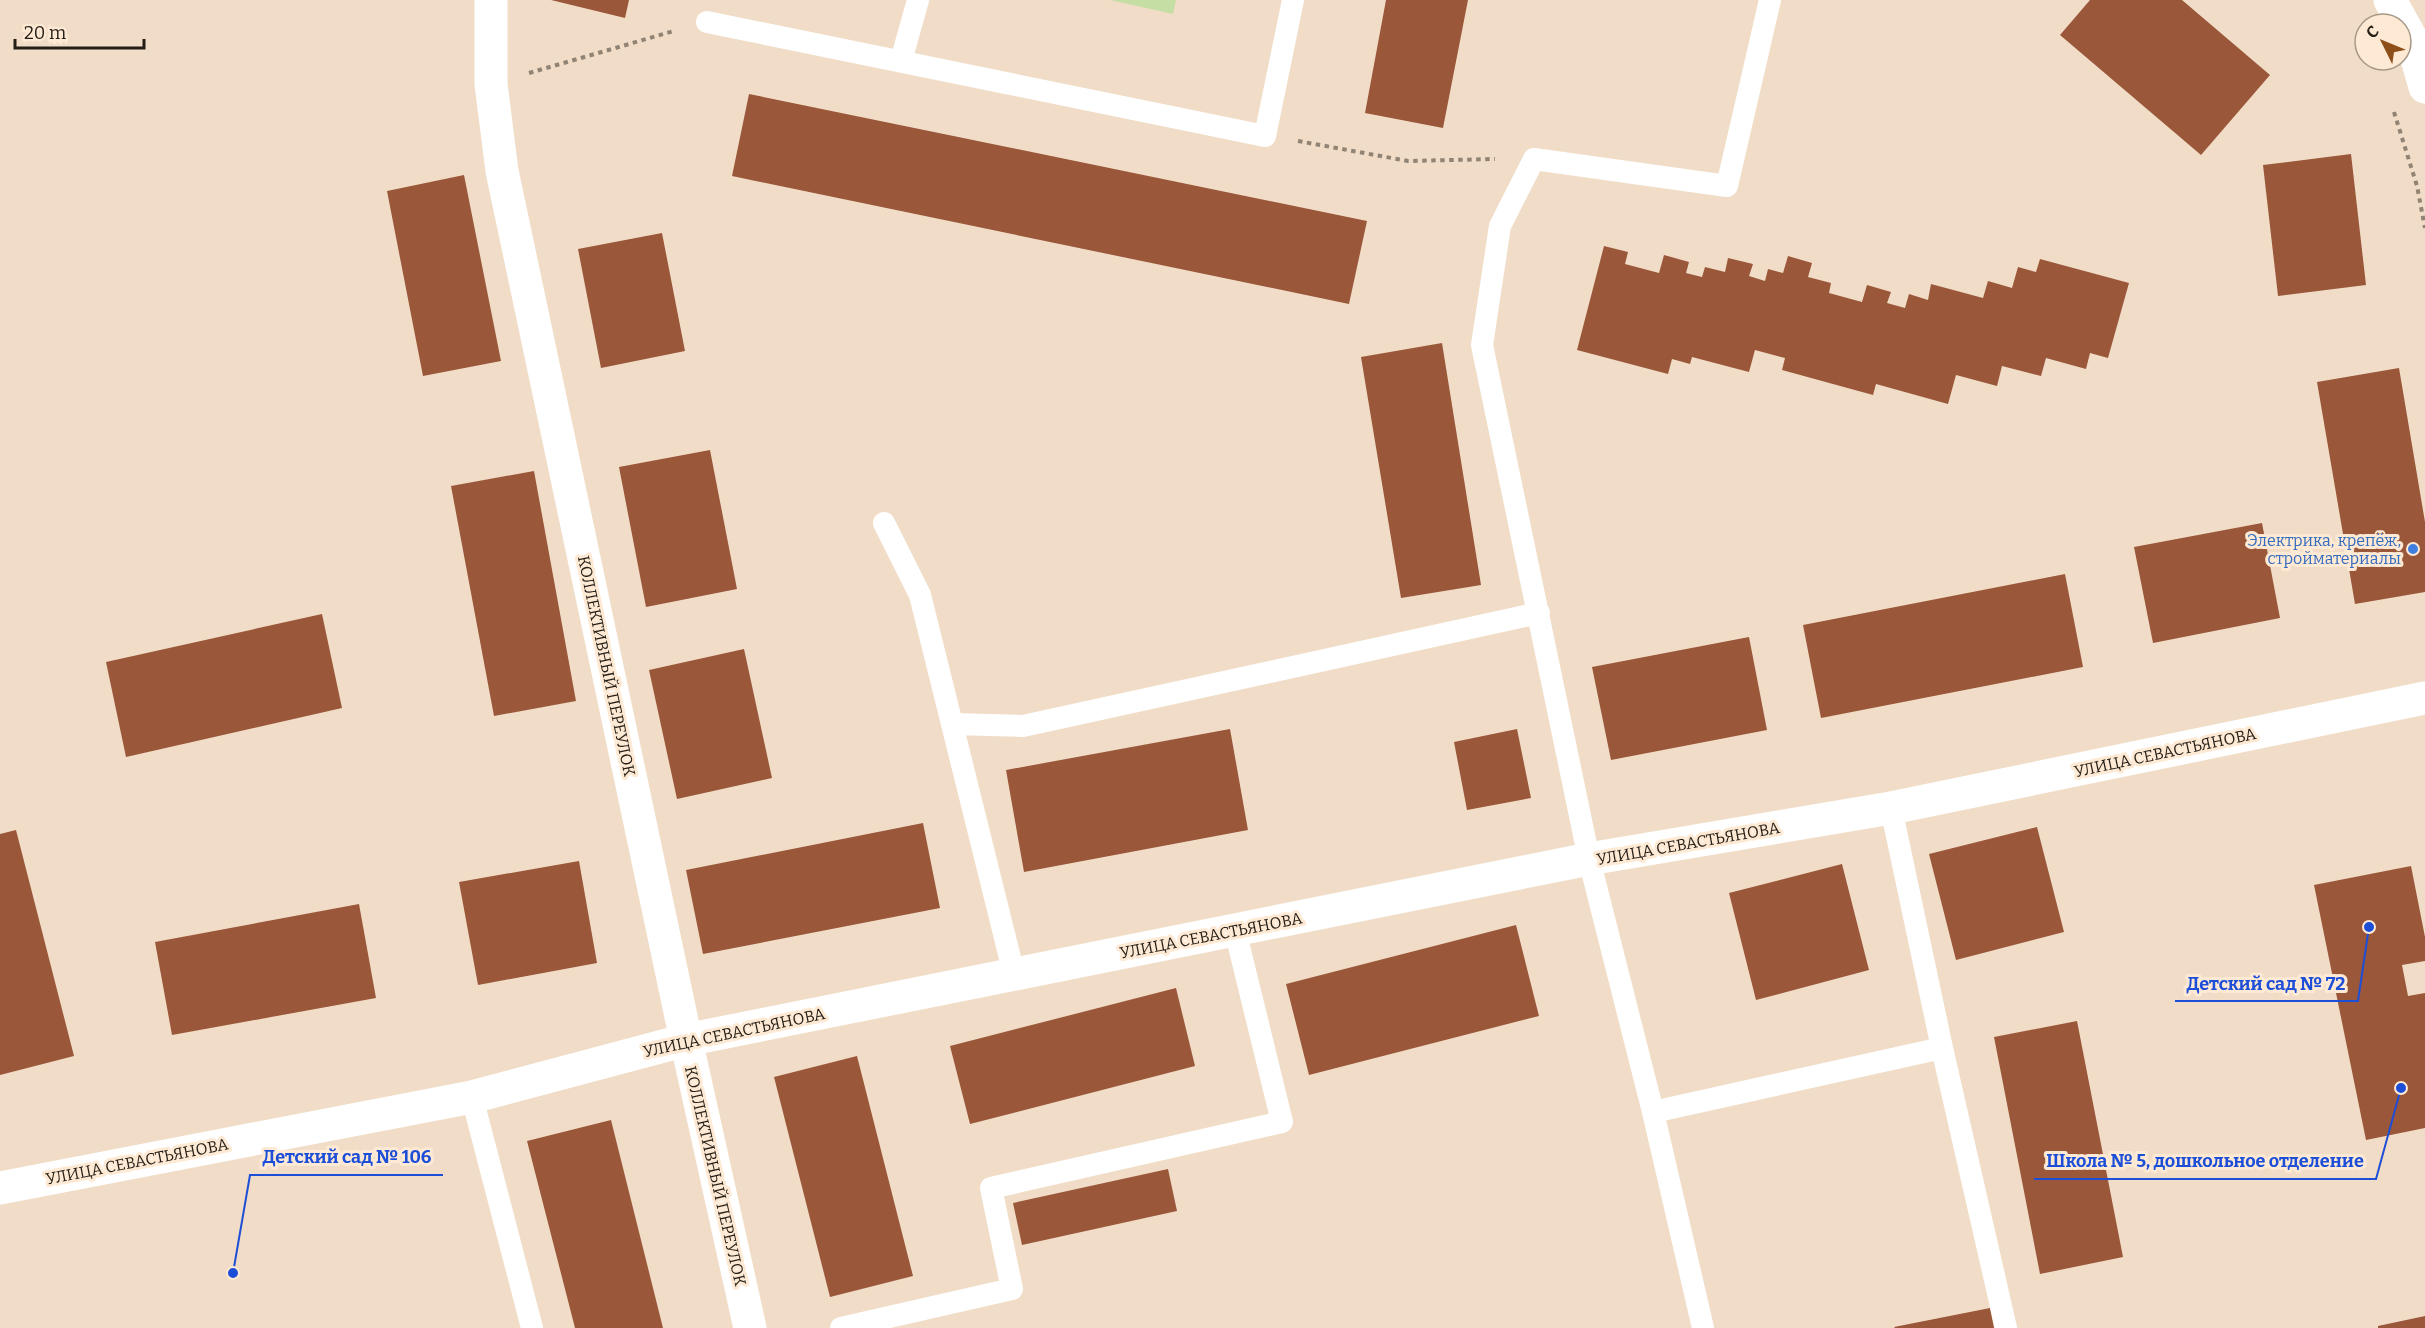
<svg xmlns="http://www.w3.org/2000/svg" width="2425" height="1328" font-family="Bitter,serif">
<rect width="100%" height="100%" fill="#f1ddc7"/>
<!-- green -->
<path fill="#c4dea4" d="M1110,0H1176L1173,14Z"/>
<!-- building -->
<path fill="#9a573a" d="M551,0H629L625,18Z
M1386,0H1468L1443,128L1365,113Z
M2090,0H2182L2270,75L2201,155L2060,35Z
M749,94L1367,221L1349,304L732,176Z
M2351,154L2366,285L2278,296L2263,165Z
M464,175L501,361L423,376L387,191Z
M662,233L685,351L601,368L578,249Z
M1604,246L1628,252L1625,264L1659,273L1664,255L1689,262L1686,273L1702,277L1705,267L1725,272L1728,258L1753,264L1749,276L1765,281L1768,269L1783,273L1788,256L1812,263L1808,277L1831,283L1829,293L1862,302L1867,285L1891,292L1887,303L1905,308L1909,294L1928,300L1931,284L1983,298L1988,281L2012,288L2018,267L2036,272L2040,259L2129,283L2108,358L2090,353L2086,369L2046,358L2041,376L2002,366L1997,386L1956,375L1948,404L1876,384L1873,395L1782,370L1785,358L1755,350L1749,372L1692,357L1690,364L1672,359L1668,374L1577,350Z
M1442,343L1481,585L1401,598L1361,357Z
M2399,368L2425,522V592L2355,604L2317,382Z
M710,450L737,589L646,607L619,467Z
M534,471L576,701L494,716L451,486Z
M2262,523L2280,618L2153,643L2134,547Z
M2065,574L2083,667L1821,718L1803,625Z
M322,614L342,708L126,757L106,662Z
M1749,637L1767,730L1611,760L1592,667Z
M744,649L772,778L677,799L649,670Z
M1230,729L1248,830L1024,872L1006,770Z
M1517,729L1531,798L1467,810L1454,742Z
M923,823L940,908L703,954L686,870Z
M2037,827L2064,932L1956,960L1929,854Z
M16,830L74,1056L0,1075V834Z
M579,861L597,963L478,985L459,882Z
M1842,864L1869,970L1756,1000L1729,893Z
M2411,866L2425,937V961L2402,965L2408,996L2425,993V1128L2366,1140L2314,885Z
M359,904L376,998L172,1035L155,942Z
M1516,925L1539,1016L1309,1075L1286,984Z
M1176,988L1195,1066L970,1124L950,1046Z
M2077,1021L2123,1257L2040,1274L1994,1037Z
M857,1056L913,1276L830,1297L774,1077Z
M611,1120L663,1328H575L527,1141Z
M1168,1169L1177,1211L1022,1245L1013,1203Z
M1990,1308L1994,1328H1895L1894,1327Z
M2425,1316V1328H2378V1326Z"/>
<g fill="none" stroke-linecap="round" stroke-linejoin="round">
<!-- path -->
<path stroke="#928475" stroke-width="4" stroke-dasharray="4.5 4.5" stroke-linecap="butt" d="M529,73L674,31
M2394,112L2417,186L2425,228
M1298,141L1408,161L1495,159"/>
<!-- service -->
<path stroke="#fff" stroke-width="22" d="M1770,0L1727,186L1534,159L1500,226L1482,345L1589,859L1653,1112L1942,1048L2006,1328
M707,22L1265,136L1293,0
M901,61L918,0
M884,523L920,595L1014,974
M953,724L1023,726L1539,613
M1891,808L1942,1048
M472,1097L532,1328
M1653,1112L1703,1328
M841,1328L1012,1289L991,1188L1282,1122L1235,930"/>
<!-- minor -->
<path stroke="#fff" stroke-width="33" d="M491,0V84L502,171L686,1040L750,1328
M0,1188L472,1097L686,1040L1589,859L1891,808L2425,698"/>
<!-- secondary -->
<path stroke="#fff" stroke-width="33" d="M2390,0L2411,38L2425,87"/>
</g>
<!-- markers -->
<circle fill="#3f7fe0" stroke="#feead4" stroke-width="2" cx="2413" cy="549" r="6"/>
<g text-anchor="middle" stroke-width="6" stroke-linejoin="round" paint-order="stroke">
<!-- shop labels -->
<g font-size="16" fill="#366cbe" stroke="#feead4" text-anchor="end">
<text x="2401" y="546">Электрика, крепёж,<tspan x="2401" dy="18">стройматериалы</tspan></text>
</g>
<!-- street labels -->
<g font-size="16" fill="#251e16" stroke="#feead4">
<text transform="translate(607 666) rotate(78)" y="6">КОЛЛЕКТИВНЫЙ ПЕРЕУЛОК</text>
<text transform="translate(2165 752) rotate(-12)" y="6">УЛИЦА СЕВАСТЬЯНОВА</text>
<text transform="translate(1688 843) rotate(-10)" y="6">УЛИЦА СЕВАСТЬЯНОВА</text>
<text transform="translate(1211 935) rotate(-11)" y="6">УЛИЦА СЕВАСТЬЯНОВА</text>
<text transform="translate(734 1032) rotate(-12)" y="6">УЛИЦА СЕВАСТЬЯНОВА</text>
<text transform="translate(137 1161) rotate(-11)" y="6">УЛИЦА СЕВАСТЬЯНОВА</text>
<text transform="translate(716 1176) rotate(77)" y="6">КОЛЛЕКТИВНЫЙ ПЕРЕУЛОК</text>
</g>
</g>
<!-- callouts -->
<path fill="none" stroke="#1d4ed8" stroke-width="2" d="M2369 927L2358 1001H2175M233 1273L250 1175H443M2401 1088L2376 1179H2034"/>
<g fill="#1d4ed8" stroke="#feead4" stroke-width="2">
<circle cx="2369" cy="927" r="6"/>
<circle cx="233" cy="1273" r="6"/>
<circle cx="2401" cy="1088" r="6"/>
</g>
<g font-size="18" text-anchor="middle" font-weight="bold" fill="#1d4ed8" stroke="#feead4" stroke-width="6" stroke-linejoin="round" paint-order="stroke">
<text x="2266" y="990">Детский сад № 72</text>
<text x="347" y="1163">Детский сад № 106</text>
<text x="2205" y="1167">Школа № 5, дошкольное отделение</text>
</g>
<!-- north arrow -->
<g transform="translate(2383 42) rotate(313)"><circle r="28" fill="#feead4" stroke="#a79888" stroke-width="1.5"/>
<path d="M0-4.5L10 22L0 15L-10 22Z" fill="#8e4e18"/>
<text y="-9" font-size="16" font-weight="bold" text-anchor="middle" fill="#251e16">С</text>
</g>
<!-- scale -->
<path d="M15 39v9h129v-9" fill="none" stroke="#251e16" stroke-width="3"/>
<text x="24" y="39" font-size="18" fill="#251e16" stroke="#feead4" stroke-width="4.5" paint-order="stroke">20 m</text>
</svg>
